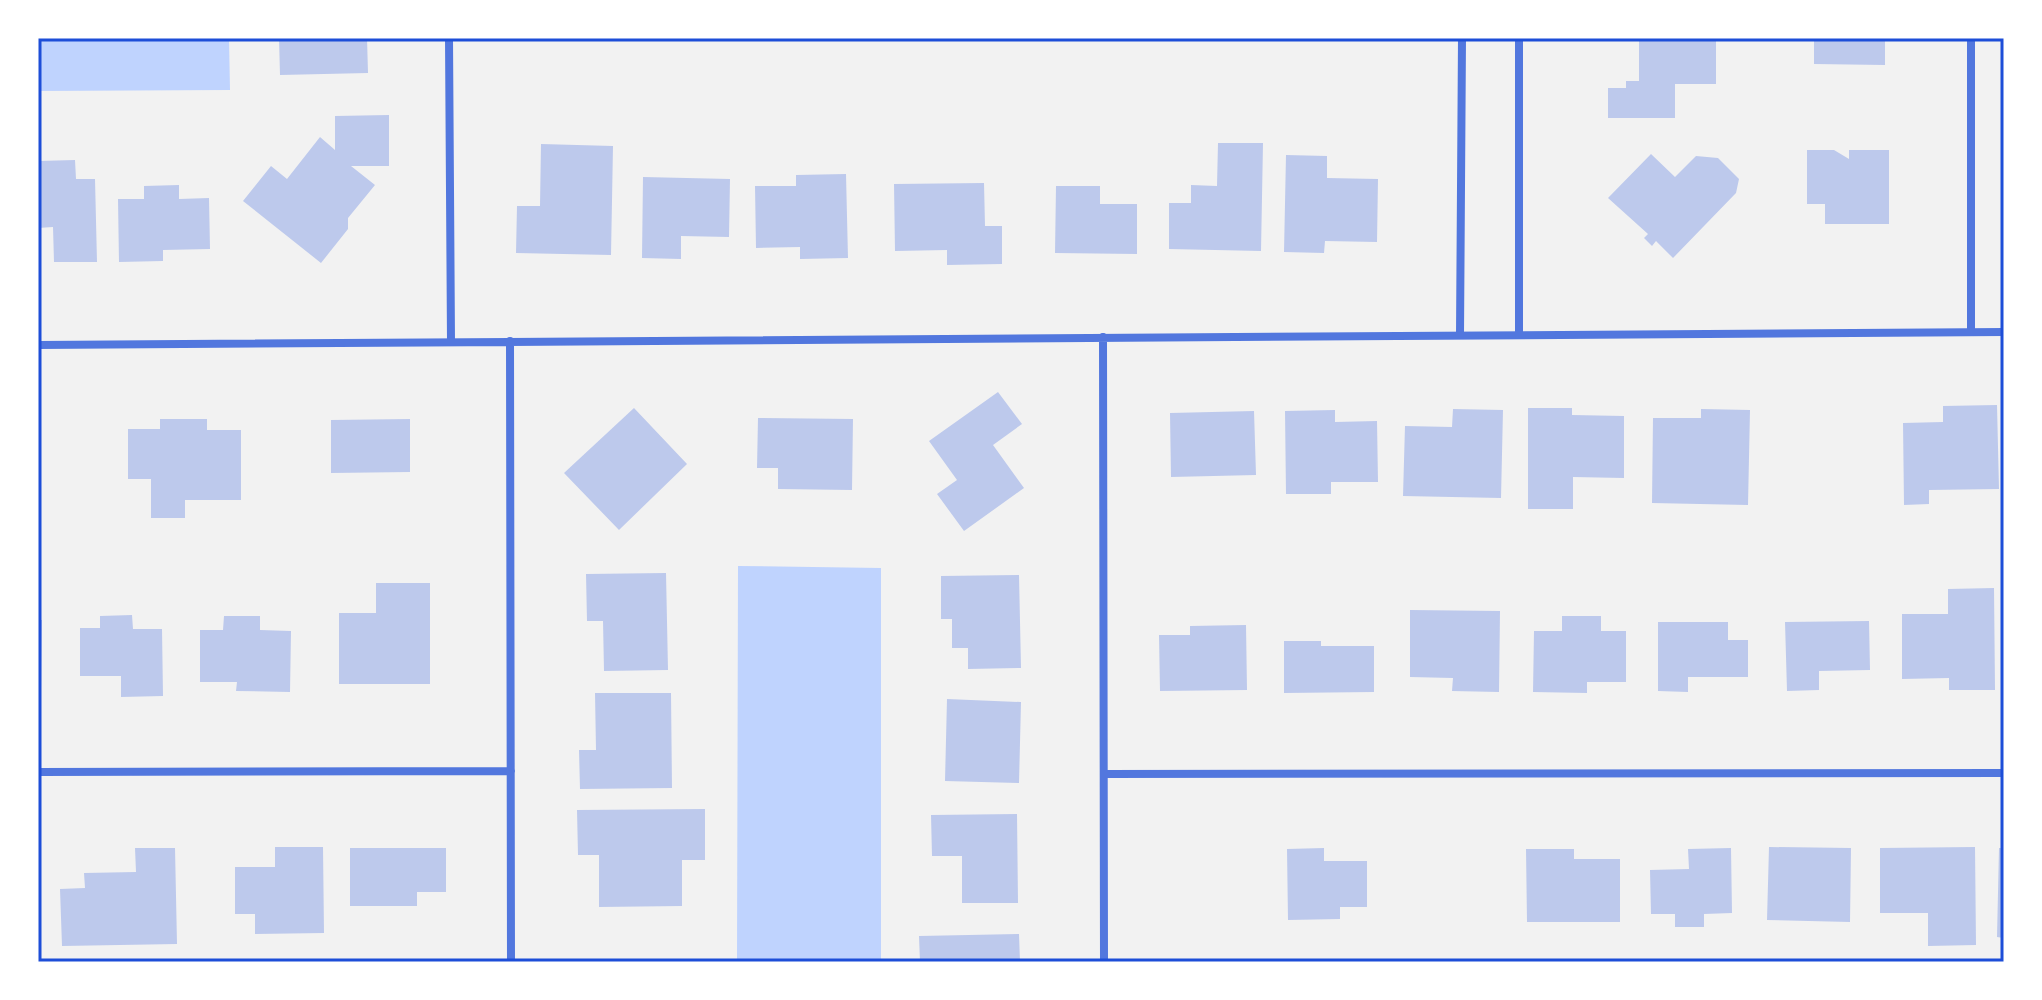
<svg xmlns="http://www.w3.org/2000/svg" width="2042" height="1000" font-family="'PT Sans',sans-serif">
<rect width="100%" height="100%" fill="#f2f2f2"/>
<!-- water -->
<path fill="#bfd3fe" d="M38,38H229L230,90L38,91Z
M738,566L881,568V962H737Z"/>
<!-- building -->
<path fill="#bdc9ec" d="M279,38H367L368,73L280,75Z
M1675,38H1716V84H1675V118H1608V88H1626V81H1639V41H1675Z
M1814,38H1885V65L1814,64Z
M389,115V166H351L375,185L348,218V229L321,263L243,201L271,166L287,179L320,137L335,150V116Z
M1218,143H1263L1261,251L1169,249V203H1191V185L1217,186Z
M541,144L613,146L611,255L516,253L517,206H540Z
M1807,150H1834L1849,159V150H1889V224H1825V204H1807Z
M1651,154L1675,177L1696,156L1718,158L1739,179L1736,193L1673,258L1656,241L1652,246L1644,238L1648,234L1608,198Z
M1286,155L1327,156V178L1378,179L1377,242L1325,241L1324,253L1284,252Z
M75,160L76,179H95L97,262H54L53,227L38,228V161Z
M846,174L848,258L800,259V247L756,248L755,186H796V175Z
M643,177L730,179L729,237L681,236V259L642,258Z
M984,183L985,226H1002V264L947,265V250L895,251L894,184Z
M179,185V199L209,198L210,249L163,250V261L119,262L118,199H144V186Z
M1056,186H1100V204H1137V254L1055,253Z
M998,392L1022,424L993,445L1024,488L964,531L937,494L957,480L929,441Z
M1997,405L1999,489L1929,490V504L1904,505L1903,423L1943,422V406Z
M634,408L687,464L619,530L564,473Z
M1528,408H1572V415L1624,416V478L1573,477V509H1528Z
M1453,409L1503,410L1501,498L1403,496L1405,426L1452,427Z
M1701,409L1750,410L1748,505L1652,503L1653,418H1701Z
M1335,410V422L1377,421L1378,482H1331V494H1286L1285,411Z
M1254,411L1256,475L1171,477L1170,413Z
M758,418L853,419L852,490L778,489V468H757Z
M160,419H207V430H241V500H185V518H151V479H128V429H160Z
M410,419V472L331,473V420Z
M666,573L668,670L604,671L603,621H587L586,574Z
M1019,575L1021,668L968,669V648H952V619H941V576Z
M376,583H430V684H339V613H376Z
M1994,588L1995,690H1949V678L1902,679V614H1948V589Z
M1410,610L1500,611L1499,692L1452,691L1453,678L1410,677Z
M132,615L133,629H162L163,696L121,697V676H80V628H100V616Z
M224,616H260V630L291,631L290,692L236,691L237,682H200V630H223Z
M1562,616H1601V631H1626V682H1587V693L1533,692L1534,631H1562Z
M38,620H42L41,688H38Z
M1869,621L1870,670L1819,671V690L1787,691L1785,622Z
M1658,622H1728V640H1748V677H1688V692L1658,691Z
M1246,625L1247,690L1160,691L1159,635H1190V626Z
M1284,641H1321V646H1374V692L1284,693Z
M595,693H671L672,788L580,789L579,750H596Z
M947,699L1021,702L1019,783L945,781Z
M705,809V860H682V906L599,907V855H578L577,810Z
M1017,814L1018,903H962V856H932L931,815Z
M275,847H323L324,933L255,934V914H235V867H275Z
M1769,847L1851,848L1850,922L1767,920Z
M1975,847L1976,945L1928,946V913H1880V848Z
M135,848H175L177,944L62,946L60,889L85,888L84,873L136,872Z
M350,848H446V892H417V906H350Z
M1324,848V861H1367V907H1340V919L1288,920L1287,849Z
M1731,848L1732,913L1704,914V927H1675V914H1651L1650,870L1689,869L1688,849Z
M1999,848H2004V938L1997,937Z
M1526,849H1574V859H1620V922H1527Z
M1019,934L1020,962H920L919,936Z"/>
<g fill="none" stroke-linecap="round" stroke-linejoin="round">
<!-- minor -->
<path stroke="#5277de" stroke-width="8" d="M449,38L451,342
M1519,38V334
M1971,332V38
M1460,335L1462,38
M1103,337L1104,962
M510,341L511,962
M38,345L2004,332
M38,772L511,771
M1104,774L2004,773"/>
</g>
<!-- border -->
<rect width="2042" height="1000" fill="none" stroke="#ffffff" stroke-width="80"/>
<rect x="40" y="40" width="1962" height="920" fill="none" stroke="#1d4ed8" stroke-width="3"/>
</svg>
